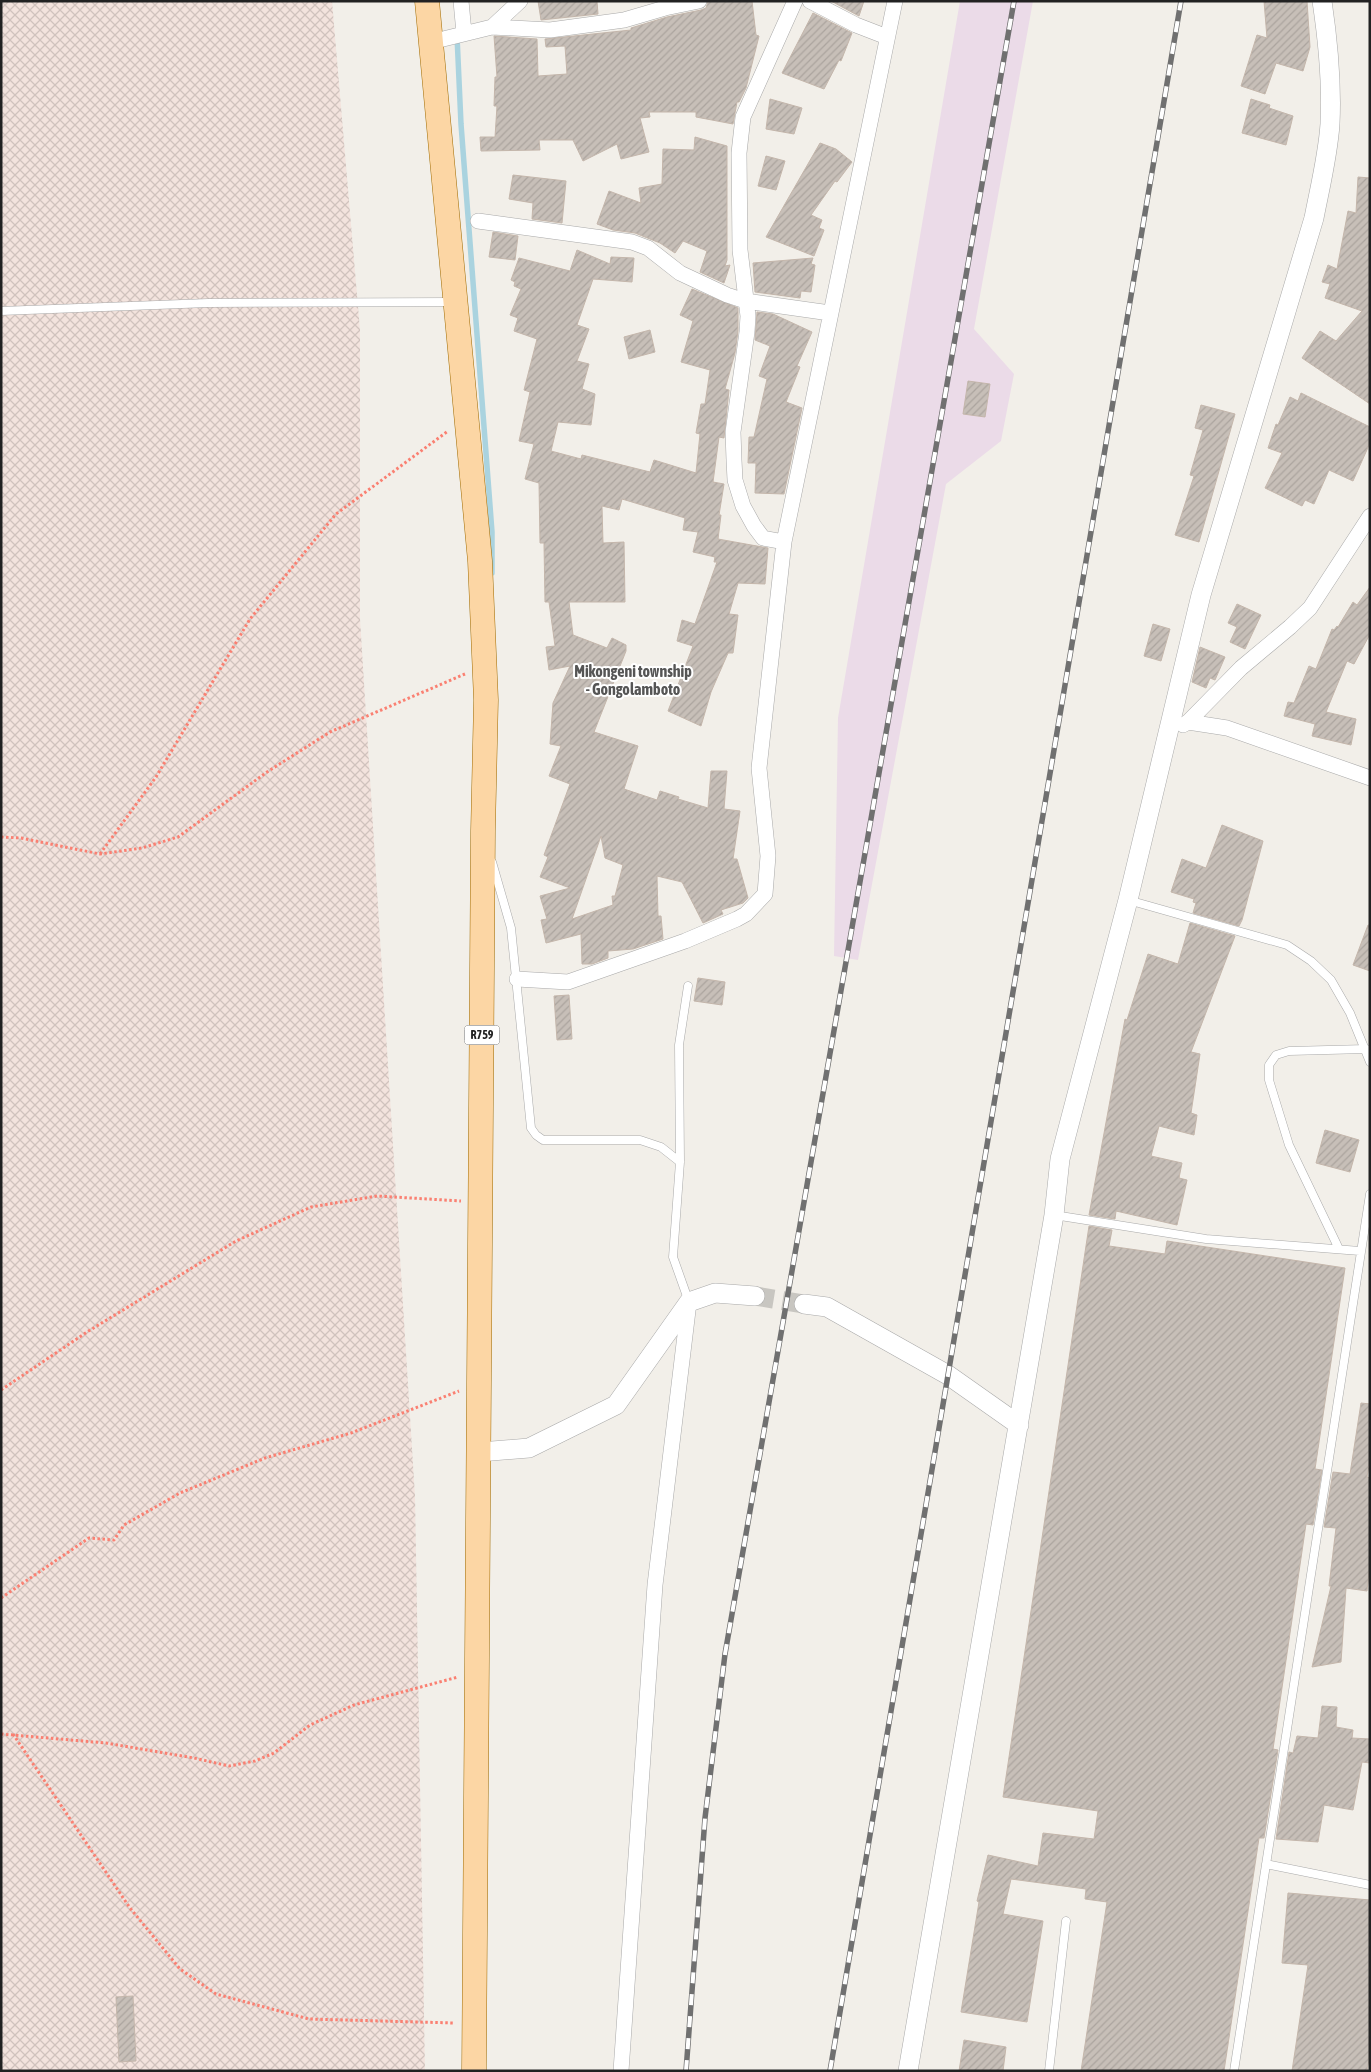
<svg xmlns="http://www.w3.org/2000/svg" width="1371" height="2072" font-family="'Asap Condensed',sans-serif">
<defs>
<pattern id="military-cross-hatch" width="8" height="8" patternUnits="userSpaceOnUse" patternTransform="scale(1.25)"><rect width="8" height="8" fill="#f3e3dd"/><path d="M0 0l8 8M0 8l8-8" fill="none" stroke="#d0c2bd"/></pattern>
<pattern id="building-hatch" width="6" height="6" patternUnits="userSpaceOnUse" patternTransform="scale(1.25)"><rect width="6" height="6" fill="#c7bfb8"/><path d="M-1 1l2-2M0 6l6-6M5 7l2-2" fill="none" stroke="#aba49e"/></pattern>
</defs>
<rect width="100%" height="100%" fill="#f2efe9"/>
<!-- military -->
<path fill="url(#military-cross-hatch)" d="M1,1H332L360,330V619L415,1496L425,2071H1Z"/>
<!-- railway -->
<path fill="#ebdbe8" d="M960,1H1033L974,329L1014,374L1001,441L946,484L858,960L834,956L838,718Z"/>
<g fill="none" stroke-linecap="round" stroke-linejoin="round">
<!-- stream -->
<path stroke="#aad3df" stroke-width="5.5" d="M457,36L461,124L492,532V573"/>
</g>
<!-- building -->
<path fill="url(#building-hatch)" stroke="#c4b6ab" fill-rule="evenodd" d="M538,1H597L598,14L541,20Z
M708,1H752L756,35L759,36L746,88L739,102H737L733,124L696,117V112H649L650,117L640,118L649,152L621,159L617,144L583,161L573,140H539L540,150L481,151L480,137H495L497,106H494L495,77H497L494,36L537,39L538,76L567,74L565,46L546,47L545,39L631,30V28L667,17L701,10L706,8Z
M831,1H864L859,16Z
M1264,1H1307L1310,47L1303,71L1276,63L1265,94L1241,86L1257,35L1267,38Z
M813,13L852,33L841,61L839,60L824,89L782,73Z
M770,99L802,108L794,134L766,129Z
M1251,99L1270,105L1269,108L1293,116L1286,145L1242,133Z
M695,137L727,146V260L725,266L730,265L724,283L700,272L707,251L683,241L675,253L660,243L635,233L613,230L597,224L609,191L641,203L639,188L662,184L663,149L694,150Z
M820,143L836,149L852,162L837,182L835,181L811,215L822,220L819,228L824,230L814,256L766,237Z
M766,156L785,161L776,190L758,186Z
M513,175L566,181L562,223L532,219L533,203L509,199Z
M1358,177L1370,178V404L1302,358L1320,331L1336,341L1362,311L1325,298L1330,284L1322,282L1328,265L1337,269L1348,211L1356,213Z
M493,232L518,236L515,260L489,257Z
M577,250L610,264L611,257L634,258L632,282L593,279L577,325L589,329L577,361L589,364L582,389L595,394L591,425L558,422L551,451L581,459L582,455L650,472L654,460L696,473L700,434L696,433L701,404H705L710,370L681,362L693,321L680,315L692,289L738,308V331L735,353L725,389L729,390L724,438L719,437L713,482L724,484L719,515H721L718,539L768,548L765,584L738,583L729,614L738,615L733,653H728L711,692L701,726L668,711L693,646L677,641L682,620L695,624L717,562H714L715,557L693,552L698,532L683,530L685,518L622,499L619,510L602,506L603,543L624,542L625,602H569L573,635L607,648L612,638L626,645V651L594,732L638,746L624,789L657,800L660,791L679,797L678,799L708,808L711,771H727L724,809L740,811L733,859H737L748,898L743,903L721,910L723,914L703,923L682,882L657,876L658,916H661L663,939L633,949L608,951V958L592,964H582L581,934L546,943L541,920L547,919L540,896L570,888L540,877L548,857L544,855L570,784L549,776L561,746L550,744L553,703L570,666L549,670L546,647L555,646L549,602H545L544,543H540L539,483L525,479L534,444L519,441L530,392L524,390L537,339L514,331L518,318L510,315L521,289L514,286L515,282L511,280L519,258L570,271ZM601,836L605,858L623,865L615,896H612L613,905L572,919Z
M813,258L811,264L815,265L811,292L801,291L800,298L755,292L753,263Z
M757,312L773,314L812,332L797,366L800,367L786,402L802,408L784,494L755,493L756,463H748L749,437H754L767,379L759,376L770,346L755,340Z
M650,330L655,352L629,359L624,337Z
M968,381L990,384L985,417L963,414Z
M1301,393L1370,427V443L1353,481L1329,470L1314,504L1305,500L1302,506L1265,488L1282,453L1268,448L1276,424L1278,425L1290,397L1298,401Z
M1201,405L1235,414L1199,542L1175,535L1194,476L1190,475L1203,430L1195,428Z
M1370,587V634L1354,664L1347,661L1326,712L1356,719L1351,745L1312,736L1315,724L1284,716L1288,702L1294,703L1309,666L1316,669L1332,629L1334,630L1337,626L1338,627L1353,602L1357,605Z
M1237,604L1261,615L1245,649L1230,642L1237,627L1228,623Z
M1153,624L1170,629L1161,661L1144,656Z
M1200,647L1225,657L1215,680L1210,678L1206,688L1192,682Z
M1222,825L1263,841L1242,920L1239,926L1193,913L1196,903L1193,902L1194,899L1171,892L1182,859L1206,868Z
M1190,923L1235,936L1191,1052L1200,1054L1191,1113L1197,1115L1194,1135L1159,1126L1151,1156L1182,1163L1179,1178L1187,1180L1177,1225L1116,1211L1115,1219L1089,1215L1125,1019L1127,1020L1148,954L1178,964Z
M1368,925H1370V971L1353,965Z
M698,978L725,982L722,1005L694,1001Z
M569,995L572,1039L557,1040L554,996Z
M1325,1130L1359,1140L1350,1172L1316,1163Z
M1089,1226L1112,1230L1109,1246L1165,1254L1167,1241L1345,1268L1315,1469L1322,1470L1313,1525L1306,1524L1273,1749L1278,1750L1264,1838H1259L1224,2071H1081L1107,1902L1085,1899L1086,1889L1011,1879L1003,1914L1043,1921L1027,2022L961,2012L979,1902L977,1901L988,1855L1038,1866L1043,1833L1094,1839L1098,1811L1003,1797Z
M1361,1403L1370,1404V1460L1367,1477L1370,1478V1566L1367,1591L1346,1588L1341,1662L1312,1667L1331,1586H1329L1336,1528L1324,1527L1333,1472L1350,1474Z
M1322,1706L1337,1707L1336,1727L1353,1730L1352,1738L1370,1739V1763L1362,1762L1353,1810L1324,1805L1318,1842L1276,1839L1289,1752L1293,1753L1297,1736L1318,1738Z
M1288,1893L1370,1900V2054L1367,2071H1292L1308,1965L1282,1963Z
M133,1996L136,2061L119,2062L116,1997Z
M964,2040L1006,2047L1003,2071H959Z"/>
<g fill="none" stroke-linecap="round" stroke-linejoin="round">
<!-- tertiary-tunnel -->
<path stroke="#c8c6c1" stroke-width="19" stroke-dasharray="19 9" stroke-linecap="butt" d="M755,1296L804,1304"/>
<defs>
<path id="service" d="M1,311L208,303L452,302
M492,862L511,928L531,1128L536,1135L543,1140H640L661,1147L680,1162
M1128,900L1287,945L1311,961L1331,980L1350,1013L1370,1062
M688,986L679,1045L680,1162L673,1257L689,1302
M1054,1215L1206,1239L1360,1251
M1339,1249L1289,1145L1269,1080V1065L1276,1055L1289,1051L1366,1049
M1266,1864L1370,1885
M1049,2071L1066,1921
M1234,2071L1370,1194"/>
<path id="minor" d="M461,1L464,33
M810,1L856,25L887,37
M492,27L550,30L624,20L665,8L699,1
M431,42L492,27L520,1
M478,221L632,242L648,248L680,273L727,295L745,301L830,313
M784,542L763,538L754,526L743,506L735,480L734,460L733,432L747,332L748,316L740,250L739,153L743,117L795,1
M1188,722L1241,668L1290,627L1310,608L1370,516
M1183,725L1188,722L1227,728L1370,778
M517,979L568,982L685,941L737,919L746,914L765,894L768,856L759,768L784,542L895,1
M621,2071L655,1585L689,1302"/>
<path id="tertiary" d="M804,1304L827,1307L948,1375L1019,1425
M480,1452L529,1448L616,1405L689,1302L715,1293L755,1296
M908,2071L1054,1215L1060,1159L1128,900L1201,595L1314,218C1320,187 1328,155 1330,124C1332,83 1328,41 1322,1"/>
<path id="primary" d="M427,1L480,561L486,700L483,831L474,2071"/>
</defs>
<!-- service casing -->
<use href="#service" stroke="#a9a9a9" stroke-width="9"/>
<!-- minor casing -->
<use href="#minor" stroke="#a9a9a9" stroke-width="16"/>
<!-- tertiary casing -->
<use href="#tertiary" stroke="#a9a9a9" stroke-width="20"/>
<!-- primary casing -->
<use href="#primary" stroke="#a06b00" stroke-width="25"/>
<!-- path -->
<path stroke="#fa8072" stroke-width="3" stroke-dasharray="2.5 2.5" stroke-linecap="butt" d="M1,837L21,838L100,854L142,848L178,837L267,772L330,732L465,674
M100,854L156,777L250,619L336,514L448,431
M1,1390L87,1332L236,1241L311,1207L377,1196L461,1201
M1,1598L89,1538L114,1540L124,1525L180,1493L265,1458L351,1433L459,1391
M1,1734L106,1743L194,1758L229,1766L255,1761L274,1753L310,1725L354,1705L458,1677
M13,1734L130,1908L180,1969L216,1994L309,2019L454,2023"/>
<!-- service -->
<use href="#service" stroke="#fff" stroke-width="8"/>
<!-- minor -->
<use href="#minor" stroke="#fff" stroke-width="15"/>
<!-- tertiary -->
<use href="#tertiary" stroke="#fff" stroke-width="19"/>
<!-- primary -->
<use href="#primary" stroke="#fcd6a4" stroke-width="24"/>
<defs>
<path id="rail" d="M686,2071L705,1818L725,1654L1014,1
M830,2071L1181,1"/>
</defs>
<!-- rail casing -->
<use href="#rail" stroke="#707070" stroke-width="5.5"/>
<!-- rail -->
<use href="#rail" stroke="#fff" stroke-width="4" stroke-dasharray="11" stroke-linecap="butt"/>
</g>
<g text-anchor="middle" stroke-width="4" stroke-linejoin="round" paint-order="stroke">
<!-- shield labels -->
<rect fill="#fff" stroke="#646464" stroke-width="1" x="464.5" y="1025.5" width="35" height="19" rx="4"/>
<g font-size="12" font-weight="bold" fill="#222">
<text x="482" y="1039">R759</text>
</g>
<!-- quarter labels -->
<g font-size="16" font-weight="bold" fill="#555" stroke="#fff">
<text x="633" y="677">Mikongeni township<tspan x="633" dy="18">- Gongolamboto</tspan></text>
</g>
</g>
<!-- border -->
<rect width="1371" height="2072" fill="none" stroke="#222222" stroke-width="5"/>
</svg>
